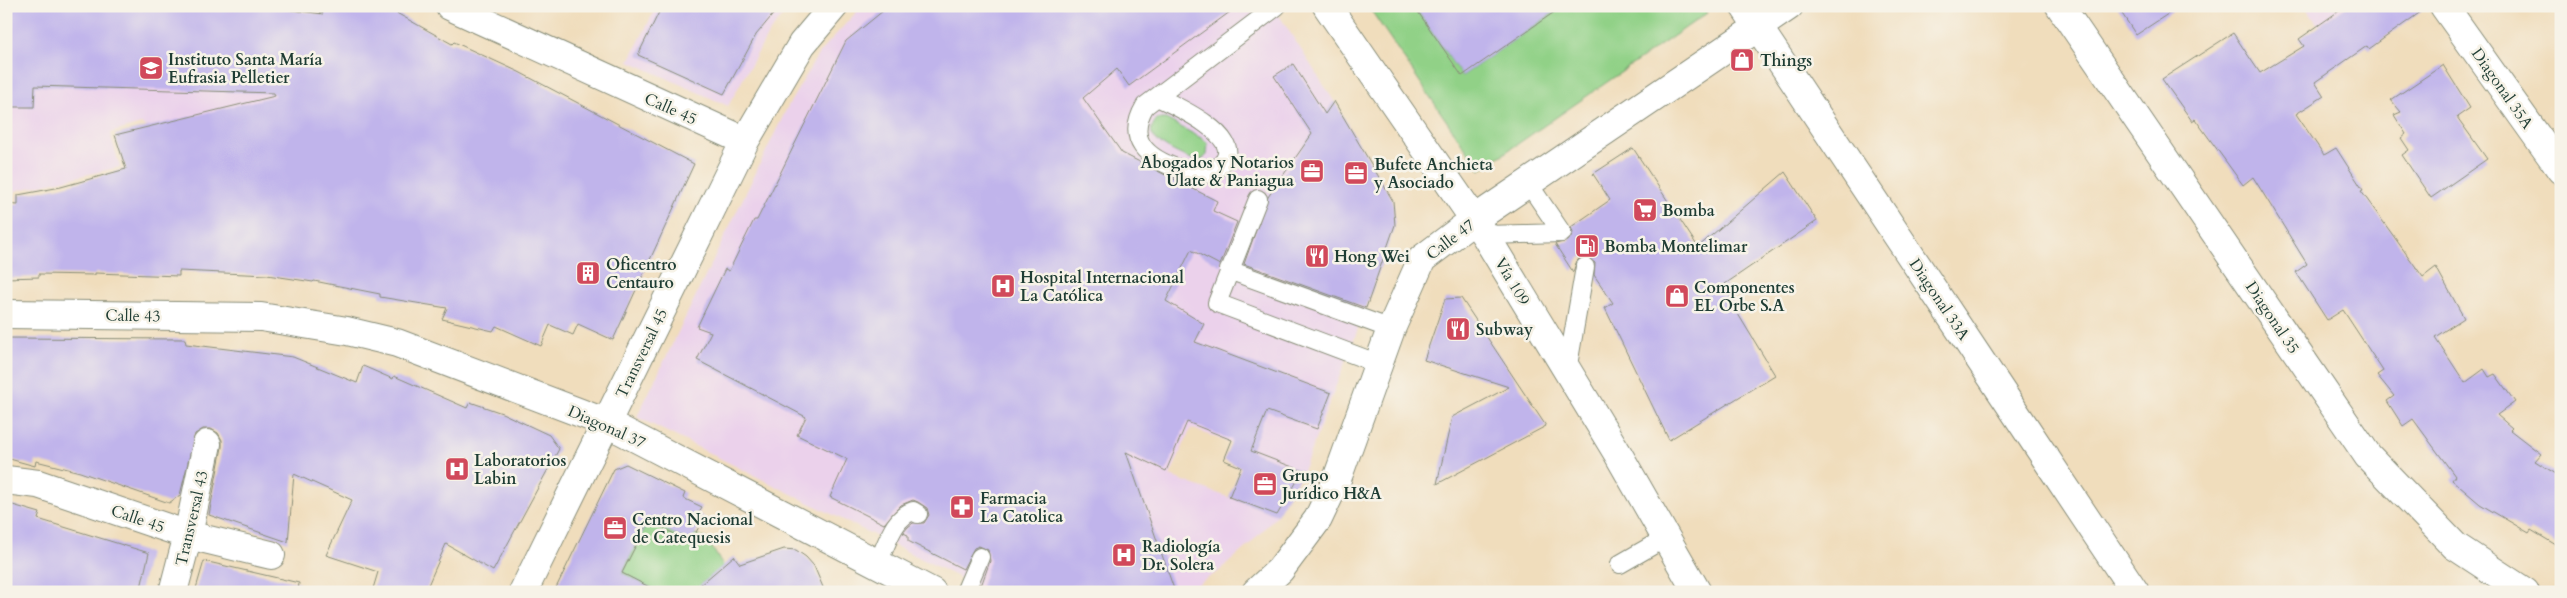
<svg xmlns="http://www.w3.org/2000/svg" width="2567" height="598" font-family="Cardo,serif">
<rect width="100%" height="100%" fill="#f7f3e8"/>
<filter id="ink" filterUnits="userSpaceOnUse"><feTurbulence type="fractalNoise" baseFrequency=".02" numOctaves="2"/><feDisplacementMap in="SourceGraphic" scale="10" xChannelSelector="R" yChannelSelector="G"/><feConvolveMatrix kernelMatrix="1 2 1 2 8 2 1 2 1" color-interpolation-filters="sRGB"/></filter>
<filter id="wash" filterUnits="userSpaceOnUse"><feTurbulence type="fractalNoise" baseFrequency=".0096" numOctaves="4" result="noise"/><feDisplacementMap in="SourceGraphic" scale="20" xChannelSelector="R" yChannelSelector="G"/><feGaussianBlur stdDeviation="1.12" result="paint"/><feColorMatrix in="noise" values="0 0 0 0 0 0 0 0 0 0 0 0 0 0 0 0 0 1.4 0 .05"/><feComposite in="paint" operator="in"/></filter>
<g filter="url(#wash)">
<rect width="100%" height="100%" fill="#f0ddbc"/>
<!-- built -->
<path fill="#ebd1eb" d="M6,6H261L287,139H170L141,124L110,133L120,167L15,191L14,199H6Z
M657,6H790L767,36L728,106L629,61Z
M862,6H1273L1334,101L1269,197L1245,264L1366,308L1303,471L1191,428L1170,476L1277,515L1250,544L1218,572L1185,592H988L637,417L788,106L819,53Z
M2305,6H2346L2318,25Z"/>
<!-- green -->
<path fill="#91d187" stroke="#58875e" d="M1368,6H1414L1462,76L1563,6H1702L1707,13L1480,170Z
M1157,119H1166L1203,139L1208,143L1207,155C1205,157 1203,159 1200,160C1191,162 1154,143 1152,134C1150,128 1154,123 1157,119Z
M648,521L691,542L695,534L707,539L723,566L701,584V592H659L622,573Z"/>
<g id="blocks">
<!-- building -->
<path fill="#c0b4eb" d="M6,6H261L323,14L318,6H384L452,44L454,42L519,72L694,164L613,340L578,324L573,335L550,325L541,346L496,326L493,331L442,319L447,308L380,297V294L314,281L313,282L267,275L179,271V276L95,273V275L39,274V277L6,278V204L18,205V195L61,187L126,169L115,135L275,96L274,93L35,86L34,107H6Z
M662,6H780L756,35L724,94L638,55Z
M889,6H1238L1129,86L1117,69L1083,98L1122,153L1217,201L1213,211L1237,222L1220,265L1191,250L1166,301L1204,324L1195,342L1331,393L1317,429L1267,411L1251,451L1303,471L1277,515L1229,497L1241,467L1224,460L1232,440L1187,422L1166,471L1126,452L1175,592H995L981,586L990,561L988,550L979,546L974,548L963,569L908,541V535L903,533L908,527L913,523H924L929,515L927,508L918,502L913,500L901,505L884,524L830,497L847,459L797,435L806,417L697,360L711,332L697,327L725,269L729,271L754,220H757L846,41Z
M1414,6H1563L1462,76Z
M2117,6H2180L2136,35Z
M2346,6H2429L2369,49L2367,46L2315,82L2324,96L2296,114L2324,155L2336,148L2363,190L2361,191L2423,277L2436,267L2464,318L2435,337L2465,383L2484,369L2489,377L2495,374L2515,402L2497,415L2512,428L2510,430L2541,454L2535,461L2561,477V548L2531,530L2529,533L2480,504L2452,480L2455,476L2413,419L2403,426L2387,401L2394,396L2377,375L2383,371L2343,310L2327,320L2296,272L2307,264L2253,177L2243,185L2195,119L2192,121L2162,79L2233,33L2260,73L2304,46L2299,39Z
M1293,64L1325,114L1334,101L1393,201L1395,225L1366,308L1244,264L1268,197L1312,134L1274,76Z
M2443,65L2470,108L2457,117L2487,159L2431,198L2402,155L2409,150L2401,138L2406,134L2394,115L2401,112L2391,100Z
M1633,148L1698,247L1785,172L1817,221L1725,284L1738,314L1775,375L1669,440L1605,308L1613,303L1594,275L1595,263L1587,257H1581L1577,261L1573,272L1555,244L1568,241L1573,233L1571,227L1610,200L1593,174Z
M1461,298L1546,426L1437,484L1452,417L1509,387L1424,360L1445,299Z
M6,338L185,339L186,344L293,357L357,383L363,366L393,379L394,376L467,408L470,402L502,413L549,435L559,449L493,571L446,544L425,592H372L378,572L326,555L352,500L294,474L288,542L209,515L222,447V440L218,433L211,429H203L195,434L180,495L169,503L80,472L36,461L35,466L6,458Z
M626,464L685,493L683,498L702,507L698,514L704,517L691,542L648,521L622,573L659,592H554L614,469Z
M6,503L40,513L38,519L149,553L140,592H6Z
M784,549L796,550L806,557L814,566L825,592H692L734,556L740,564Z
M204,561L299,583L298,592H195Z"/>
</g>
</g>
<g filter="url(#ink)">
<use href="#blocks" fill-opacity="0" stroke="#888d78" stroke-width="1"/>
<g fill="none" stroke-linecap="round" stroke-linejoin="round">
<defs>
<path id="lane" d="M1157,97C1174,105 1243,136 1224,161C1220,166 1216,171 1209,173C1200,176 1188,172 1179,169C1147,158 1125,140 1145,106L1277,6
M1528,183L1562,233
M1258,199L1217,303L1379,364
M1485,235L1562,233
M1229,270L1391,329
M1567,371L1585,267
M877,564C887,546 892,518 913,511L918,514
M1620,564L1667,537
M965,592L980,557"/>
<path id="street" d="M450,6L745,141L802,44L834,6
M1744,6L2135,592
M2060,6L2368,456L2455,546L2525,592
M2444,6L2561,170
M6,314L261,317L347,331L397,343L607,423L932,592
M6,480L38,484L188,535L271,555
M173,592L188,535L207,444
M523,592L745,141
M1256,592L1280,570L1318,519L1337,479L1391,329L1422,259L1475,219L1789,6"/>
<path id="secondary" d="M1327,6L1485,235L1618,454L1697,592"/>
</defs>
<!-- lane casing -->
<use href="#lane" stroke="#888d78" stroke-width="20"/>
<!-- street casing -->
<use href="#street" stroke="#888d78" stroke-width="30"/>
<!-- secondary casing -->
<use href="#secondary" stroke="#888d78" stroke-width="30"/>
<!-- lane -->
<use href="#lane" stroke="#fff" stroke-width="18"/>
<!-- street -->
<use href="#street" stroke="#fff" stroke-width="28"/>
<!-- secondary -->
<use href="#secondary" stroke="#fff" stroke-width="28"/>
</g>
</g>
<!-- icons -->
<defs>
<symbol id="shop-square" viewBox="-11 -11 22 22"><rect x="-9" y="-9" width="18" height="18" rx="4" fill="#d1495b" stroke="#f7f3e8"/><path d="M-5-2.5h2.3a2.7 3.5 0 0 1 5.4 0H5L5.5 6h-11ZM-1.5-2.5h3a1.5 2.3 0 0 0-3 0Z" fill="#fff"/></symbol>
<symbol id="university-square" viewBox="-11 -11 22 22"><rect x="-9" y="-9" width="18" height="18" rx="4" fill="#d1495b" stroke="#f7f3e8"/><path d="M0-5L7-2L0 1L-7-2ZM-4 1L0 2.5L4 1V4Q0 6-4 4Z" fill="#fff"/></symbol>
<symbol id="office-square" viewBox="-11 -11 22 22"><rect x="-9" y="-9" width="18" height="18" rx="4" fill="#d1495b" stroke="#f7f3e8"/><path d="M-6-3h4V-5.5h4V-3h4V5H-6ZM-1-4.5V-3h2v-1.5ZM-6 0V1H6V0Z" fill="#fff"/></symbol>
<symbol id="supermarket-square" viewBox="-11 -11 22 22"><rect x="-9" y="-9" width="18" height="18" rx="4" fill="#d1495b" stroke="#f7f3e8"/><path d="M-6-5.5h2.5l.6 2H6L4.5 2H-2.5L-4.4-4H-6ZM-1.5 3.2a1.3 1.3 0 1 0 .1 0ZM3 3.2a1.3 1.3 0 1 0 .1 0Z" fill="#fff"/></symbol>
<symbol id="fuel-square" viewBox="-11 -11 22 22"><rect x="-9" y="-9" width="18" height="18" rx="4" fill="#d1495b" stroke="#f7f3e8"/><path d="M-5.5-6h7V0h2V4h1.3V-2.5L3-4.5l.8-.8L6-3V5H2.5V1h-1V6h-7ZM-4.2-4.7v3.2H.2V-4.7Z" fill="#fff"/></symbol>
<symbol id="restaurant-square" viewBox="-11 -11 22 22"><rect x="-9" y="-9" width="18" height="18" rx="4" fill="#d1495b" stroke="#f7f3e8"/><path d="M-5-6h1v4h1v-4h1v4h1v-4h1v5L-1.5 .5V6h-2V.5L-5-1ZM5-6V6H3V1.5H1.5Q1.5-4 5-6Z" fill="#fff"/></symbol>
<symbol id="building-square" viewBox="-11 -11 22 22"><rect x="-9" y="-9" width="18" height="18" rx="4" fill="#d1495b" stroke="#f7f3e8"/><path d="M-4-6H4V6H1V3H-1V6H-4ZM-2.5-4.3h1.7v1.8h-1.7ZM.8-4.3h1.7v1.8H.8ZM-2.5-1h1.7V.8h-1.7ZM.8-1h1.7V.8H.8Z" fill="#fff"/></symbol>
<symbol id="hospital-square" viewBox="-11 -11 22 22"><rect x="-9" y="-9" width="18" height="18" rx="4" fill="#d1495b" stroke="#f7f3e8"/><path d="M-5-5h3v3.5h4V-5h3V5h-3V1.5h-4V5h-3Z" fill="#fff"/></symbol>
<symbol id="pharmacy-square" viewBox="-11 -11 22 22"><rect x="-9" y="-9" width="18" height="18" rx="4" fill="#d1495b" stroke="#f7f3e8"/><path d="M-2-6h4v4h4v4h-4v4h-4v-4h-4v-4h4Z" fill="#fff"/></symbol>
</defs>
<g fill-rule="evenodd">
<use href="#shop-square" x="1728" y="46" width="28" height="28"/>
<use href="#university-square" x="137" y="54" width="28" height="28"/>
<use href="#office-square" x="1298" y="157" width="28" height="28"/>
<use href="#office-square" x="1342" y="159" width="28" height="28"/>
<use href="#supermarket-square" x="1631" y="196" width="28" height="28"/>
<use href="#fuel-square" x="1573" y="232" width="28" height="28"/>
<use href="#restaurant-square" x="1303" y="242" width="28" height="28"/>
<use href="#building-square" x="574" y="259" width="28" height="28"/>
<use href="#hospital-square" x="989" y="272" width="28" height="28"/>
<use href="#shop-square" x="1663" y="282" width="28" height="28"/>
<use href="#restaurant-square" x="1444" y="315" width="28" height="28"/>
<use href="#hospital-square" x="443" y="455" width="28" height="28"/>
<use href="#office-square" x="1251" y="470" width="28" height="28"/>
<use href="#pharmacy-square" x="948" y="493" width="28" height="28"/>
<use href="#office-square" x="601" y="514" width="28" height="28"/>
<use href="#hospital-square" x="1110" y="541" width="28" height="28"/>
</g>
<g text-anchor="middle" stroke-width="5" stroke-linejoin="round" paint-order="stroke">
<!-- poi labels -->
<g font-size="16" font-weight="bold" fill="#1f3d34" stroke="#f7f3e8" text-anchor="start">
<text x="168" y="65">Instituto Santa María<tspan x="168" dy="18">Eufrasia Pelletier</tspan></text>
<text x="1760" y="66">Things</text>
<text x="1294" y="168" text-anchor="end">Abogados y Notarios<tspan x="1294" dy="18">Ulate &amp; Paniagua</tspan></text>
<text x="1374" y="170">Bufete Anchieta<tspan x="1374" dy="18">y Asociado</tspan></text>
<text x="1662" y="216">Bomba</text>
<text x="1604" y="252">Bomba Montelimar</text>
<text x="1334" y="262">Hong Wei</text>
<text x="606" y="270">Oficentro<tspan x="606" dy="18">Centauro</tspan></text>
<text x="1020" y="283">Hospital Internacional<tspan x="1020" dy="18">La Católica</tspan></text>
<text x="1694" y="293">Componentes<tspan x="1694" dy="18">EL Orbe S.A</tspan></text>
<text x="1476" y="335">Subway</text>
<text x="474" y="466">Laboratorios<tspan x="474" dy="18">Labin</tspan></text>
<text x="1282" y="481">Grupo<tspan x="1282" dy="18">Jurídico H&amp;A</tspan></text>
<text x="980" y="504">Farmacia<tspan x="980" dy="18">La Catolica</tspan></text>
<text x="632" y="525">Centro Nacional<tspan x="632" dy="18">de Catequesis</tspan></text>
<text x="1142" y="552">Radiología<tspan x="1142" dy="18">Dr. Solera</tspan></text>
</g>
<!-- street labels -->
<g font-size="16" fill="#1f3d34" stroke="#f7f3e8">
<text transform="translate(2503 88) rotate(55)" y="6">Diagonal 35A</text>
<text transform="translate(671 108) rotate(24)" y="6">Calle 45</text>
<text transform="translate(1450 239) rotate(-37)" y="6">Calle 47</text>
<text transform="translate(1513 281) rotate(59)" y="6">Vía 109</text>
<text transform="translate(1940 299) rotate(56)" y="6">Diagonal 33A</text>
<text transform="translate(133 315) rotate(1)" y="6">Calle 43</text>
<text transform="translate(2273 317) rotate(56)" y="6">Diagonal 35</text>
<text transform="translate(641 353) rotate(-64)" y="6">Transversal 45</text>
<text transform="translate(607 426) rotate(24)" y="6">Diagonal 37</text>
<text transform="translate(138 518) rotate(19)" y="6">Calle 45</text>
<text transform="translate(191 518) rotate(-77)" y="6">Transversal 43</text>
</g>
</g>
<!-- margin -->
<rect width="2567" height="598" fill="none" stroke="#f7f3e8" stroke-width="25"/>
</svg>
